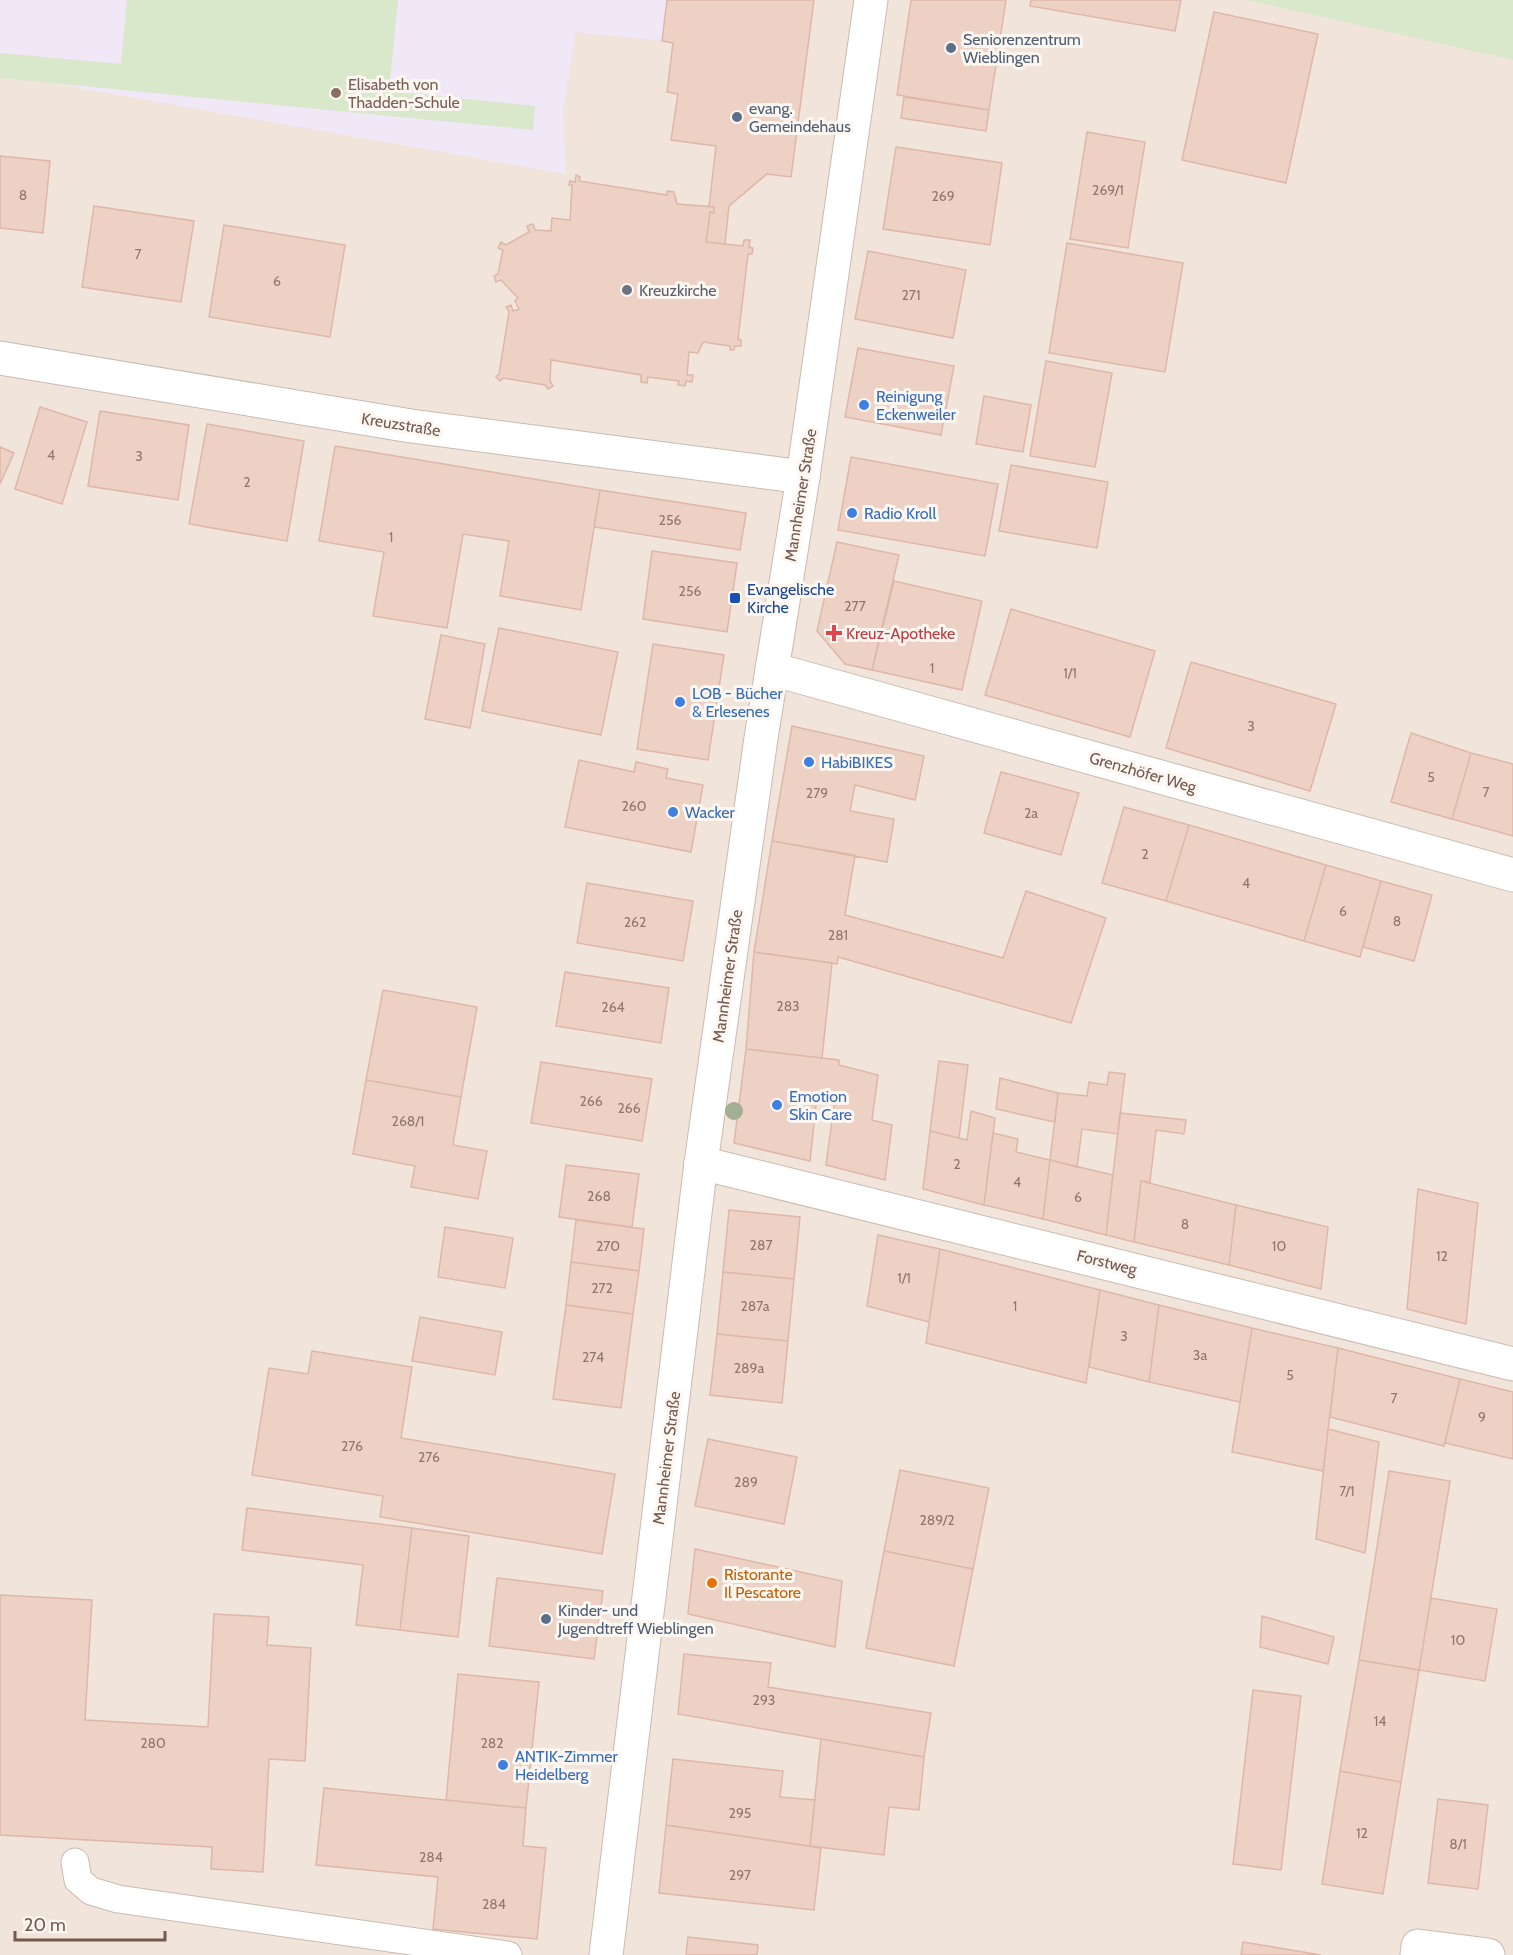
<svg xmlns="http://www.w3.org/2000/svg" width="1513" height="1955" font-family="Cabin,sans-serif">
<rect width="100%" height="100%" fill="#faf3eb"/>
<path fill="#f1e4da" d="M0 0H1363L1513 32V1955H0Z"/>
<path fill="#f0e7f7" d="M0 0H667L662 41 576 32 563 112 566 174 0 74Z"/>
<path fill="#d9e7ca" d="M127 0H398L389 91 535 106 533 130 0 78V53L121 64Z
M1248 0H1513V60Z"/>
<path fill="#edd1c5" stroke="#deb7a8" stroke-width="1.5" d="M667 0H814L791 177 767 174 729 206 725 244 706 242 710 212 714 213V207H709L716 146 671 140 678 94 667 92 673 43 662 41Z
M911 0H1006L989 110 897 95Z
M1031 0H1181L1175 31 1030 6Z
M1214 12 1318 34 1286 183 1182 160Z
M904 97 989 110 986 131 901 118Z
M1087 132 1145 142 1128 248 1070 239Z
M896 147 1002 163 990 245 883 229Z
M0 156 50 161 43 233 0 228Z
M576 175 580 177 579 181 667 195V191L674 192 677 204 714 207V213L710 212 706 242 743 246 744 240H750L749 247 753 248 752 254H748L738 339 741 340V346H735L734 350H730V346L703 342 698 353 689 352 687 375H693L692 382 686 381 685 386 678 385 679 381 648 377 647 383 641 382V375L551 360 550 381 553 386 548 389 545 385 503 378 500 381 496 377 499 374 509 312 506 307 511 305 513 311 519 309 515 301 518 298 501 280 496 282 494 276 498 274 503 250 498 248 501 242 506 245 529 232 527 226 533 224 535 230 551 231 552 218 570 220 572 185H569L570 181 575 182Z
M94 206 194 221 181 302 82 287Z
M224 225 345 245 330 337 209 317Z
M1067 243 1183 263 1165 372 1049 353Z
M868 251 966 270 953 338 855 319Z
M858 348 954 366 941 435 845 417Z
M1046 361 1112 373 1095 467 1030 456Z
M984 396 1031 405 1023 452 976 444Z
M40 407 87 422 62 504 15 489Z
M100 411 189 425 178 500 88 486Z
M207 424 304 441 287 541 189 524Z
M335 446 600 490 581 610 500 596 509 541 463 534 447 628 373 616 384 552 319 541Z
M0 447 14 453 0 484Z
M851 457 998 484 985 556 838 530Z
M1011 465 1108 482 1097 548 999 531Z
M600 490 746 513 740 550 594 527Z
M837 542 899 555 872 670 845 664 817 631Z
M652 551 737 563 727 632 643 619Z
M894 581 982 601 962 690 872 670Z
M1011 609 1155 651 1130 737 985 695Z
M499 628 618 652 601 735 482 711Z
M441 635 485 644 470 728 425 719Z
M653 644 724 655 708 760 637 749Z
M1191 662 1336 704 1310 791 1166 748Z
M792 726 924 756 915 800 855 785 850 811 894 819 887 862 772 841Z
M1411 733 1471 753 1452 819 1391 802Z
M1471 753 1513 764V836L1452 819Z
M579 760 634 772 636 762 668 769 666 778 703 785 691 852 565 827Z
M1001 772 1079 793 1061 855 984 833Z
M1124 807 1189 825 1166 901 1102 883Z
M1189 825 1326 865 1304 941 1166 901Z
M772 841 855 855 845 915 1003 958 1026 891 1106 918 1071 1023 838 957 837 964 754 952Z
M1326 865 1381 881 1360 957 1304 941Z
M1381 881 1432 895 1414 961 1363 947Z
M587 883 693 901 683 961 577 943Z
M754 952 832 963 822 1058 746 1049Z
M565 972 669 988 661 1043 556 1026Z
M383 990 477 1007 461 1097 366 1080Z
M746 1049 839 1060V1065L878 1075 872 1120 892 1125 885 1180 826 1165 835 1098 817 1096 810 1161 734 1143Z
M939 1061 968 1065 959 1138 930 1131Z
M541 1062 652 1079 642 1141 531 1123Z
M1109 1072 1125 1074 1118 1134 1082 1129 1077 1167 1050 1160 1058 1093 1087 1096 1089 1082 1107 1085Z
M1000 1078 1058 1093 1055 1122 996 1109Z
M366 1080 461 1097 453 1145 487 1151 478 1199 411 1187 415 1166 353 1154Z
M971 1111 995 1118 984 1205 923 1189 930 1131 967 1140Z
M1120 1113 1186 1120 1184 1134 1156 1130 1150 1182 1141 1181 1134 1242 1106 1235Z
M993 1133 1018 1139 1016 1152 1050 1160 1043 1219 984 1205Z
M1050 1160 1113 1175 1106 1235 1043 1219Z
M566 1165 639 1174 632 1227 559 1217Z
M1141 1181 1236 1205 1229 1265 1134 1242Z
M1418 1189 1478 1203 1466 1324 1407 1309Z
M1236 1205 1328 1227 1321 1289 1229 1265Z
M729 1210 800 1217 794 1279 723 1272Z
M576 1220 644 1229 639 1271 571 1262Z
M445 1227 513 1238 505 1288 438 1277Z
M878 1235 940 1249 929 1322 867 1306Z
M940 1249 1100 1290 1086 1383 926 1343Z
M571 1262 639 1271 633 1314 566 1305Z
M723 1272 794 1279 788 1341 717 1334Z
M1100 1290 1159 1305 1149 1382 1089 1367Z
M566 1305 633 1314 621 1408 553 1399Z
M1159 1305 1252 1328 1240 1402 1149 1382Z
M420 1317 502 1332 495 1375 412 1361Z
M1252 1328 1338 1348 1323 1471 1232 1452Z
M717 1334 788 1341 782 1403 710 1395Z
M1338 1348 1460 1379 1444 1446 1330 1417Z
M312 1351 412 1367 401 1438 615 1474 602 1554 380 1517 383 1496 252 1475 269 1368 308 1374Z
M1460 1379 1513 1392V1459L1445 1443Z
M1328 1429 1379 1442 1365 1553 1316 1539Z
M708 1439 797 1457 784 1524 695 1506Z
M900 1470 989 1488 973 1569 884 1551Z
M1389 1471 1450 1481 1419 1670 1359 1660Z
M247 1508 412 1528 400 1630 356 1625 363 1565 242 1550Z
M412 1528 469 1536 458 1637 400 1630Z
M695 1549 842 1581 835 1647 688 1614Z
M884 1551 973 1569 954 1666 866 1648Z
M497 1578 603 1591 594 1659 489 1646Z
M0 1595 92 1600 85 1720 208 1727 214 1614 269 1617 267 1645 311 1648 305 1761 269 1759 263 1872 211 1869 212 1847 0 1835Z
M1431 1598 1497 1609 1485 1681 1419 1670Z
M1262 1616 1334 1637 1328 1664 1260 1647Z
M684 1654 771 1663 768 1687 931 1713 924 1757 678 1714Z
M1359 1660 1419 1670 1401 1782 1340 1771Z
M458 1674 539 1682 526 1808 446 1800Z
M1253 1690 1301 1696 1281 1870 1233 1864Z
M821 1739 924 1757 919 1810 889 1807 884 1855 810 1846Z
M673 1759 783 1771 780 1797 815 1800 810 1846 666 1825Z
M1340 1771 1401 1782 1383 1894 1322 1884Z
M324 1788 526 1808 523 1846 546 1848 537 1939 433 1929 438 1877 316 1865Z
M1438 1799 1488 1805 1478 1889 1428 1883Z
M666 1825 821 1848 814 1910 659 1893Z
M688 1937 758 1945 757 1955H686Z
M1243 1942 1321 1955H1241Z"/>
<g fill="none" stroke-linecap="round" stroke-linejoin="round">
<g stroke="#ccbab1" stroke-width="29">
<path id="service" d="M75 1862 78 1880 91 1891 118 1899 508 1955"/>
</g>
<g stroke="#ccbab1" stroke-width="35">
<path id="minor" d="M0 358 411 426 803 477
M772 669 1513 875
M701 1163 1513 1364
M1417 1955 1418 1946 1488 1955"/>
</g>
<g stroke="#ccbab1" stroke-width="35">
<path id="tertiary" d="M606 1955 701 1163 761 738 803 477 871 0"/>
</g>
<use href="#service" stroke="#fff" stroke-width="27"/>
<use href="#minor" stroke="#fff" stroke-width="33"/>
<use href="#tertiary" stroke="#fff" stroke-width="33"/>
</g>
<circle fill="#a3af92" cx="734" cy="1111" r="9"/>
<g fill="#5c6f8a" stroke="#fdf7f1" stroke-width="2">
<circle cx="951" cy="48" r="6"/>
<circle cx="737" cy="117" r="6"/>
<circle cx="546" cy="1619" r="6"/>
</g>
<circle fill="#8d6e63" stroke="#fdf7f1" stroke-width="2" cx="336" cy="93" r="6"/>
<circle fill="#6b7280" stroke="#fdf7f1" stroke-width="2" cx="627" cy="290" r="6"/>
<g fill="#3f7fe0" stroke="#fdf7f1" stroke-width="2">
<circle cx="864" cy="405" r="6"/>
<circle cx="852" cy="513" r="6"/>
<circle cx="680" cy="702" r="6"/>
<circle cx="809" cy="762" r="6"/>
<circle cx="673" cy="812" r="6"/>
<circle cx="777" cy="1105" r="6"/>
<circle cx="503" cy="1765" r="6"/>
</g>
<rect fill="#1a4fb4" stroke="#fdf7f1" stroke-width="2" x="729" y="592" width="12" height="12" rx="3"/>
<path fill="#e0444e" stroke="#fdf7f1" stroke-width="2" d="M831 624h6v6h6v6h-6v6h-6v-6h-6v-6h6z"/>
<circle fill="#e8710a" stroke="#fdf7f1" stroke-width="2" cx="712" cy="1583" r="6"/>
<g text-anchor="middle" stroke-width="6" stroke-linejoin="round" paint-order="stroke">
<g font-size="14" fill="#92776d">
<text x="1108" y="195">269/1</text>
<text x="23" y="200">8</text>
<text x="943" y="201">269</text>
<text x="138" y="259">7</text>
<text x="277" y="286">6</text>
<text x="911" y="300">271</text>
<text x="51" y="460">4</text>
<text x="139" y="461">3</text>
<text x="247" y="487">2</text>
<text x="670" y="525">256</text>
<text x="391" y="542">1</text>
<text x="690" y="596">256</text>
<text x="855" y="611">277</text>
<text x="932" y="673">1</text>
<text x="1070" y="678">1/1</text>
<text x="1251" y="731">3</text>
<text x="1431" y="782">5</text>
<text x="1486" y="797">7</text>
<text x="817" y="798">279</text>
<text x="634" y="811">260</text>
<text x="1031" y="818">2a</text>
<text x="1145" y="859">2</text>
<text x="1246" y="888">4</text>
<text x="1343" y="916">6</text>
<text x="1397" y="926">8</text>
<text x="635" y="927">262</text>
<text x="838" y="940">281</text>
<text x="788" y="1011">283</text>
<text x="613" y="1012">264</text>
<text x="591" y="1106">266</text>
<text x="629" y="1113">266</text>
<text x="408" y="1126">268/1</text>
<text x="957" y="1169">2</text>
<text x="1017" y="1187">4</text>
<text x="599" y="1201">268</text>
<text x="1078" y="1202">6</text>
<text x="1185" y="1229">8</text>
<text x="761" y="1250">287</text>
<text x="608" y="1251">270</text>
<text x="1279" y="1251">10</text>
<text x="1442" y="1261">12</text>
<text x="904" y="1283">1/1</text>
<text x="602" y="1293">272</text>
<text x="755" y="1311">287a</text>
<text x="1015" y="1311">1</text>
<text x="1124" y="1341">3</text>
<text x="1200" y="1360">3a</text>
<text x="593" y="1362">274</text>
<text x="749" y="1373">289a</text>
<text x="1290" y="1380">5</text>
<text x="1394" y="1403">7</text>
<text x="1482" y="1422">9</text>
<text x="352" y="1451">276</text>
<text x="429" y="1462">276</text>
<text x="746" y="1487">289</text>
<text x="1347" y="1496">7/1</text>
<text x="937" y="1525">289/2</text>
<text x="1458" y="1645">10</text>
<text x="764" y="1705">293</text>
<text x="1380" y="1726">14</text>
<text x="153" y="1748">280</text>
<text x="492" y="1748">282</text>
<text x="740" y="1818">295</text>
<text x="1362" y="1838">12</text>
<text x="1458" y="1849">8/1</text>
<text x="431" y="1862">284</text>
<text x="740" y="1880">297</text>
<text x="494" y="1909">284</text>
</g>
<g font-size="16" fill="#4e5e75" stroke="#fdf7f1" text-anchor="start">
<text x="963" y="45">Seniorenzentrum<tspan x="963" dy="18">Wieblingen</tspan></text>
<text x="749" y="114">evang.<tspan x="749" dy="18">Gemeindehaus</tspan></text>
<text x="558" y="1616">Kinder- und<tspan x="558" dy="18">Jugendtreff Wieblingen</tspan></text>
</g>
<g font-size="16" fill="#785e54" stroke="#fdf7f1" text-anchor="start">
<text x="348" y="90">Elisabeth von<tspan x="348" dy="18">Thadden-Schule</tspan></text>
</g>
<g font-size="16" fill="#5b616d" stroke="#fdf7f1" text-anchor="start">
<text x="639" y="296">Kreuzkirche</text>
</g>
<g font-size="16" fill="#366cbe" stroke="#fdf7f1" text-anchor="start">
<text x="876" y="402">Reinigung<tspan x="876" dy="18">Eckenweiler</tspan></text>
<text x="864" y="519">Radio Kroll</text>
<text x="692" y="699">LOB - Bücher<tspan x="692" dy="18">&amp; Erlesenes</tspan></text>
<text x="821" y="768">HabiBIKES</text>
<text x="685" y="818">Wacker</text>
<text x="789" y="1102">Emotion<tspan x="789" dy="18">Skin Care</tspan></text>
<text x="515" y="1762">ANTIK-Zimmer<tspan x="515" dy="18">Heidelberg</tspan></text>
</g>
<g font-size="16" fill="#735950" stroke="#fdf7f1">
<text transform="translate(401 424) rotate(9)" y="6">Kreuzstraße</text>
<text transform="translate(800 495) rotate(-81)" y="6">Mannheimer Straße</text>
<text transform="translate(1143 772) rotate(16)" y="6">Grenzhöfer Weg</text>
<text transform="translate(727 976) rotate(-82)" y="6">Mannheimer Straße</text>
<text transform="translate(1107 1262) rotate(14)" y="6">Forstweg</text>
<text transform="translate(666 1458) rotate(-83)" y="6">Mannheimer Straße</text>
</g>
<g font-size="16" fill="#164399" stroke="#fdf7f1" text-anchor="start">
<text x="747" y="595">Evangelische<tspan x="747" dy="18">Kirche</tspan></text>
</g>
<g font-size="16" fill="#be3a42" stroke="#fdf7f1" text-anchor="start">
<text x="846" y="639">Kreuz-Apotheke</text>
</g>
<g font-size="16" fill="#c56008" stroke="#fdf7f1" text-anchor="start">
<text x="724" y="1580">Ristorante<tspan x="724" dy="18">Il Pescatore</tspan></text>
</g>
</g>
<path d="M15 1931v9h150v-9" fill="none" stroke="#735950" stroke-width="3"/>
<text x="24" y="1931" font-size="18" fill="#735950" stroke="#fdf7f1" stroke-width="4.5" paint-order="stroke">20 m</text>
</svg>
